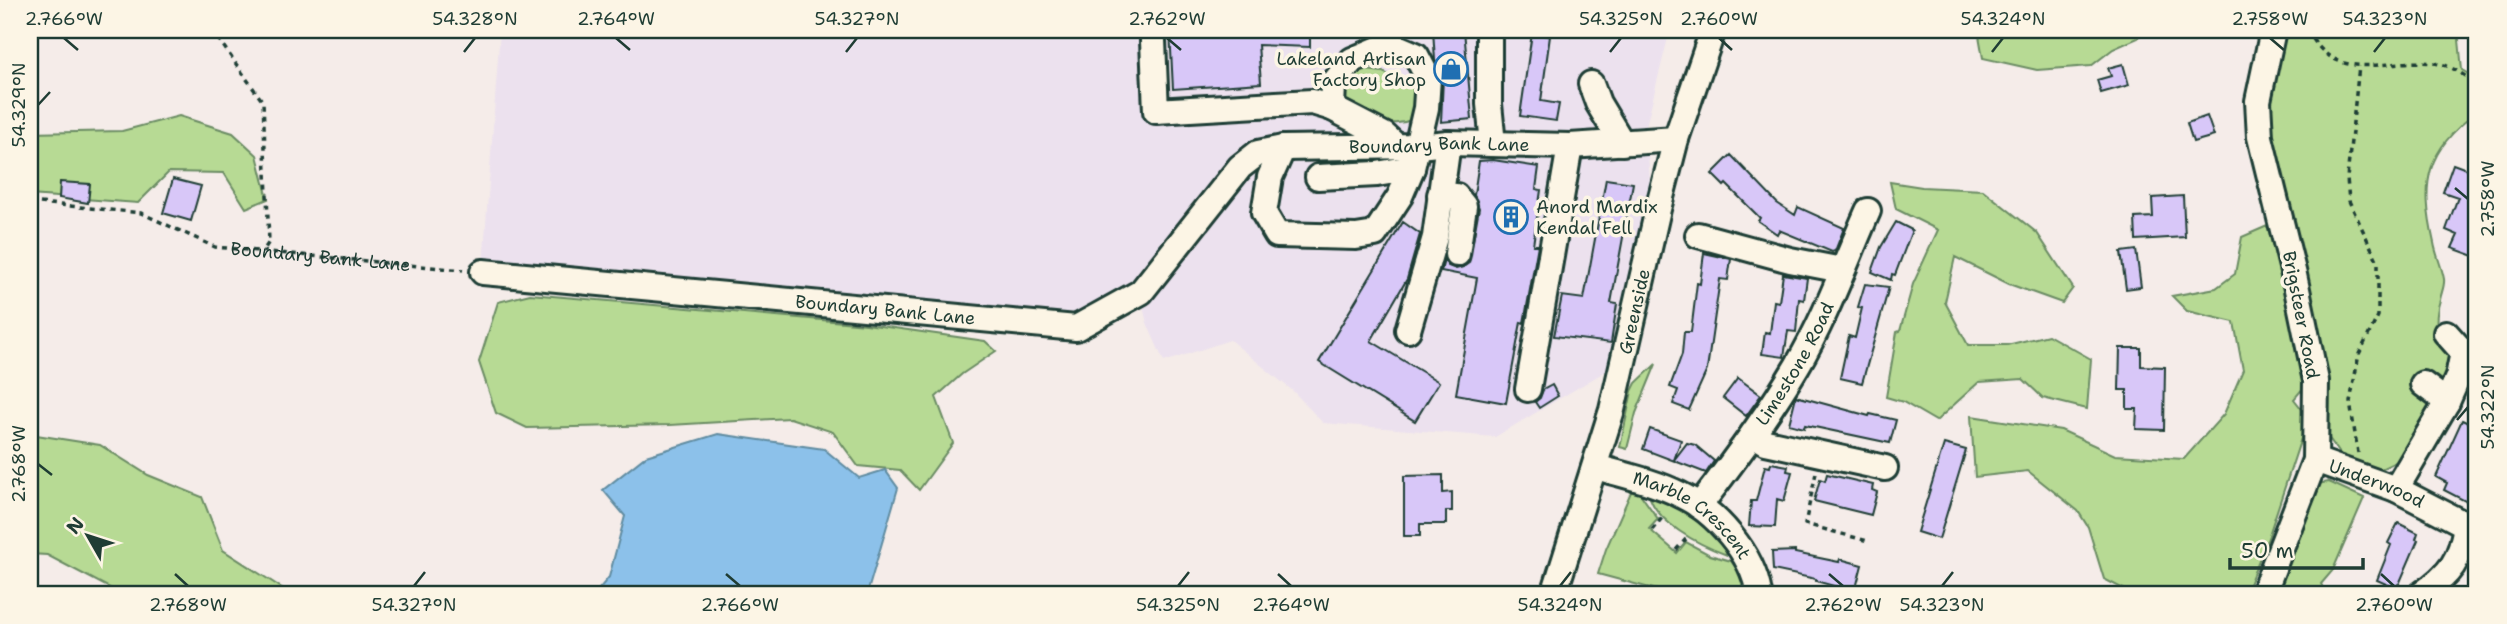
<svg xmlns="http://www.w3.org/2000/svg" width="2507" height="624" font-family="'Shantell Sans',sans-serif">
<rect width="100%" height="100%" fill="#f5ece9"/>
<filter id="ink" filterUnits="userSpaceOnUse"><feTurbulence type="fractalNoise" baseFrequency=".0143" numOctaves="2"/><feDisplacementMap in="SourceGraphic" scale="14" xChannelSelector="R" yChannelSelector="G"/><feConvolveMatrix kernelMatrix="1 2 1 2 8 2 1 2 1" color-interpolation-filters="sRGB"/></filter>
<g filter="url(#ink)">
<path fill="#ece1ee" d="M500 30H1670L1646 126 1650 182 1606 371 1495 437 1323 423 1293 391 1230 340 1164 362 1147 323 1137 283 1072 320 483 265Z"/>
<path fill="#b7da94" stroke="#6b8c64" stroke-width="2" d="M1978 30H2144L2138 38 2113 49 2091 66 2037 70 1983 58Z
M2282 30H2458L2462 70 2477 79V112C2426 150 2420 182 2434 243 2436 255 2442 267 2444 279 2445 286 2441 293 2440 300 2432 326 2438 343 2453 364L2449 378 2439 381 2425 374 2431 401V412L2404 458 2379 470 2341 455 2326 434 2272 135 2269 100Z
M1365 70 1383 72 1413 87 1418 99 1411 120C1388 130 1366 114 1344 105L1341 94 1354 73Z
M179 116 233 133 257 155 268 199 246 208 224 173 169 172 138 203 30 195V133L122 131Z
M1890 182 1922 187 1983 190 2037 233 2073 288 2062 303 2009 284 1955 257 1945 302 1968 345H2007L2048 335 2091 359 2087 409 2043 398 2023 379 1979 382 1936 421 1903 402 1886 397 1897 332 1900 331 1913 284 1938 230 1896 209Z
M2272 224 2309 381 2294 399 2308 417 2268 538 2245 594H2133L2104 579 2088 527 2078 511 2028 471 1975 477 1971 416 2061 430 2115 455 2184 459 2224 414 2243 370 2234 322 2187 311 2172 296 2216 288 2235 274 2242 237Z
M530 294 866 324 985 341 996 351 962 374 936 397 953 443 919 490 900 470 858 466 833 432 790 418 670 425 527 428 496 413 479 362 498 302Z
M1656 364 1636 413 1627 449 1620 447 1632 391 1636 383Z
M30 434 100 445 148 475 202 497 223 550 291 594H121L47 555 30 554Z
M2329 482 2364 498 2333 570 2321 584 2326 594H2278L2271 588 2310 485Z
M1634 485 1658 519 1649 529 1677 553 1686 542 1710 555 1731 561 1741 575 1748 594H1672L1598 574 1606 549Z
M1648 491 1686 508 1733 553 1727 555C1700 545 1654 523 1648 491Z"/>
<path fill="#8cc1ea" stroke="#608ca1" stroke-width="2" d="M718 434 824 449 859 478 885 470 898 488 867 594H595L609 577 625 516 603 490 646 456Z"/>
<path fill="#d8c7f8" stroke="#1f3d34" stroke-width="2" d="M1170 30H1310V47L1258 45 1261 83 1173 89Z
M1433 30H1464L1472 119 1441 122 1443 78 1435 60Z
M1532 33 1550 36 1541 101 1559 104 1556 121 1520 116Z
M2123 64 2129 85 2101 93 2097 80 2111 76 2108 68Z
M2207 116 2214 136 2193 142 2187 123Z
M1731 155 1777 203 1795 215 1798 207 1844 228 1835 251 1832 252 1779 230 1777 234 1758 221 1760 218 1726 184 1724 186 1712 174Z
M1493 160 1539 167 1536 189 1541 190 1533 245H1538L1524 323 1521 322 1506 403 1456 394 1477 278 1441 271 1444 260 1448 266 1456 269 1463 267 1469 263 1479 208 1474 195 1479 161Z
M2453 164 2472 171 2468 184 2477 188V257L2452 248 2458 235 2446 230 2458 197 2443 192Z
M173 179 201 186 191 221 163 213Z
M1606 179 1633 183 1611 303 1617 304 1611 343 1554 336 1562 296 1584 299Z
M60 182 90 184 88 203 59 198Z
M2183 196 2185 237 2136 240 2135 218 2153 217 2152 198Z
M1403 222 1420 234 1407 279 1371 341 1439 382 1415 421 1319 362Z
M1896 222 1912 230 1895 275 1892 274 1891 280 1872 272 1881 247Z
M2136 250 2141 287 2126 289 2121 252Z
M1704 253 1731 259 1728 280 1720 279 1707 370 1689 410 1673 404 1678 390 1670 387 1682 354 1684 332H1691L1697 283 1700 284Z
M1783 274 1807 278 1804 300 1799 299 1796 332 1788 331 1784 357 1762 354 1765 332 1770 333 1774 301 1779 302Z
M1865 284 1889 287 1862 383 1840 378 1849 336 1855 338 1862 308 1858 307Z
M2120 348H2141V366L2165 367 2164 430 2136 429 2137 409H2127V390H2119Z
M1738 378 1761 395 1746 416 1723 398Z
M1552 385 1558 396 1539 408 1535 402 1540 398 1543 390Z
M1796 396 1869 416 1870 414 1896 420 1890 443 1805 425 1804 428 1789 424Z
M2462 420 2477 427V455L2468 477 2477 482 2467 502 2444 490 2447 483 2436 477Z
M1650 429 1681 440 1674 460 1687 443 1695 445 1714 461 1706 473 1643 449Z
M1944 444 1966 450 1939 539 1917 532Z
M1771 463 1788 466 1787 471 1792 472 1784 501 1777 499 1775 527 1749 526 1751 501H1756L1765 466 1770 467Z
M1827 474 1873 485 1872 490 1877 492 1871 515 1814 501 1820 479 1825 481Z
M1443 475V493L1452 492V511H1446V524H1420V536H1404V476Z
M2398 523 2418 533 2416 539 2418 540 2397 589 2377 580 2391 545 2388 543Z
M1795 551V553L1839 562 1840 559 1862 565 1855 592 1816 581V579L1773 570 1772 552Z"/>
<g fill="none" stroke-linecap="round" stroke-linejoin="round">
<g stroke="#1f3d34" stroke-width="30">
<g id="minor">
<path d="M1489 36V104L1493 144"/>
<path d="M1153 41 1156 111 1312 102 1332 108"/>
<path d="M1591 84 1598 103 1622 143"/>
<path d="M1283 148 1270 177 1264 213 1277 235 1356 237 1375 234 1400 196 1412 168 1426 108 1428 78 1416 55 1390 44 1352 60 1333 84 1332 108 1384 135 1395 145"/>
<path d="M1318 177 1377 174 1412 168"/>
<path d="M1440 195 1456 196 1464 206 1457 254"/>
<path d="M1698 235 1790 260 1842 270"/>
<path id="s2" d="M483 272 1076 328 1141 292 1240 167 1258 153 1283 148 1418 146 1448 143 1570 146 1676 139"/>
<path d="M1408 330 1435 237 1448 143"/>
<path d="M2423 384 2447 402"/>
<path d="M1528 389 1570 146"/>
<path d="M1753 434 1766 442 1885 468"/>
<path id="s3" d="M2315 460 2396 489 2466 525 2477 528"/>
<path id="s4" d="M1596 467C1623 475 1653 481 1679 494 1716 511 1753 554 1759 594"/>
<path d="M2396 489 2447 402 2458 377 2463 352 2446 333"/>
<path id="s5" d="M1699 506C1734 461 1768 415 1797 366 1826 317 1845 263 1868 211"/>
<path id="s6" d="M1554 594 1612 410 1658 209 1676 139 1713 30"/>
<path d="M2263 594 2315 460 2316 381 2294 275 2260 137 2258 101 2273 30"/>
<path d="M2422 594C2450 574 2461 561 2466 525"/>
</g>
</g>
<g stroke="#1f3d34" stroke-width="3.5" stroke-dasharray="5 5" stroke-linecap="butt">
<path d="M212 30 263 102 269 242 263 251"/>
<path d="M2308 30C2338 91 2394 52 2444 65 2455 68 2467 78 2477 84"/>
<path id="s1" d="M30 202 141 213 215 247 463 270"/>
<path d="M2466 408 2477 413"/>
<path d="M2358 453 2350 402 2359 354 2378 316V262L2349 201 2347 178 2359 66"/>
<path d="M1816 473 1805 524 1868 541"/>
<path d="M1652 530 1662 518"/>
<path d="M1676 550 1686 539"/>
</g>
<use href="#minor" stroke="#fcf5e5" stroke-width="24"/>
</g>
</g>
<path fill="none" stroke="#1f3d34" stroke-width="2.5" d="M64 38 78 50M616 38 630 50M1167 38 1181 50M1719 38 1732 50M2270 38 2284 50M464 52 475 38M846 52 857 38M1610 52 1621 38M1992 52 2003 38M2374 52 2385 38M38 105 50 92M2455 188 2468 199M2457 420 2468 407M38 464 52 475M175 574 188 586M726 574 740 586M1278 574 1291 586M1829 574 1843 586M2381 574 2394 586M414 586 425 572M1178 586 1189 572M1560 586 1571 572M1942 586 1953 572"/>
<defs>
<g id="shop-ring" transform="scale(1.75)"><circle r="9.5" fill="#fcf5e5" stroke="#1f6fb2" stroke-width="1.5"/><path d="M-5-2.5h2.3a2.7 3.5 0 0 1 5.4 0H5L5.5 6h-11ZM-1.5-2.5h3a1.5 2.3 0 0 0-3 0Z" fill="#1f6fb2"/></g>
<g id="building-ring" transform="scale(1.75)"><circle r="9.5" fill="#fcf5e5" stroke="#1f6fb2" stroke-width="1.5"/><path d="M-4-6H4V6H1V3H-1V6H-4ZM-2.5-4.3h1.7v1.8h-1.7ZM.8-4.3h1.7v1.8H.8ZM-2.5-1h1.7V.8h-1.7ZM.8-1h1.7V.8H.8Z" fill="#1f6fb2"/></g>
</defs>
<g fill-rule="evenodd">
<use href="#shop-ring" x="1451" y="69"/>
<use href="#building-ring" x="1511" y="217"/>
</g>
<g text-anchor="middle" stroke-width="7" stroke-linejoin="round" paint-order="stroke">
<g font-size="18" fill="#1f3d34" stroke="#fcf5e5" text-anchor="end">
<text x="1426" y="65">Lakeland Artisan<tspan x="1426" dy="21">Factory Shop</tspan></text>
<text x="1536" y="213" text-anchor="start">Anord Mardix<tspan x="1536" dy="21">Kendal Fell</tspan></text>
</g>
<g font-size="18" fill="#1f3d34" stroke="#fcf5e5">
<text dy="6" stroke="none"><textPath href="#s2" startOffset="1034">Boundary Bank Lane</textPath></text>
<text dy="6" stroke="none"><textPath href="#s1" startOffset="299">Boundary Bank Lane</textPath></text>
<text dy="6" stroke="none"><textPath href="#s2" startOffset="404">Boundary Bank Lane</textPath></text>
<text dy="6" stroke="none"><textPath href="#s6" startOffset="294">Greenside</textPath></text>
<text transform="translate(2301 315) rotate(79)" y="6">Brigsteer Road</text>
<text dy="6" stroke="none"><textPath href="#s5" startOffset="172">Limestone Road</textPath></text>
<text dy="6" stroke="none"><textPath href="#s3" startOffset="66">Underwood</textPath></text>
<text dy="6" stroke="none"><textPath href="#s4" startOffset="110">Marble Crescent</textPath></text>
</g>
</g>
<rect width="2507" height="624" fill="none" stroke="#fcf5e5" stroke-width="77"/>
<g transform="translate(88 536) rotate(309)" stroke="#fcf5e5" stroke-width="5" paint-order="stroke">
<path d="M0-5L12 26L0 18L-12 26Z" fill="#1f3d34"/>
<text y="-10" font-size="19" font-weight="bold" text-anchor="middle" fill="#1f3d34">N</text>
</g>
<path d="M2230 558v10h133v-10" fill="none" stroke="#1f3d34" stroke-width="3.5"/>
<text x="2241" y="558" font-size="21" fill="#1f3d34" stroke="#fcf5e5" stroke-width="5" paint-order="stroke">50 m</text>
<rect x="38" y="38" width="2430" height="548" fill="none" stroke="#1f3d34" stroke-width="2.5"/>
<g font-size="18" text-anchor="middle" fill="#1f3d34">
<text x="64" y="25">2.766°W</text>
<text x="475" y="25">54.328°N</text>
<text x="616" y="25">2.764°W</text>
<text x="857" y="25">54.327°N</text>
<text x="1167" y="25">2.762°W</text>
<text x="1621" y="25">54.325°N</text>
<text x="1719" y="25">2.760°W</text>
<text x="2003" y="25">54.324°N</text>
<text x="2270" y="25">2.758°W</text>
<text x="2385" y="25">54.323°N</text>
<text transform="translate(19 105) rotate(-90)" y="6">54.329°N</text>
<text transform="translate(2488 199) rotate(-90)" y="6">2.758°W</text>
<text transform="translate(2488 407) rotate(-90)" y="6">54.322°N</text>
<text transform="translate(19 464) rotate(-90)" y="6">2.768°W</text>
<text x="188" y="611">2.768°W</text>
<text x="414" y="611">54.327°N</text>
<text x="740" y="611">2.766°W</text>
<text x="1178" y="611">54.325°N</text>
<text x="1291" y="611">2.764°W</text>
<text x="1560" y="611">54.324°N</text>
<text x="1843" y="611">2.762°W</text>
<text x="1942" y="611">54.323°N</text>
<text x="2394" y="611">2.760°W</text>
</g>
</svg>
